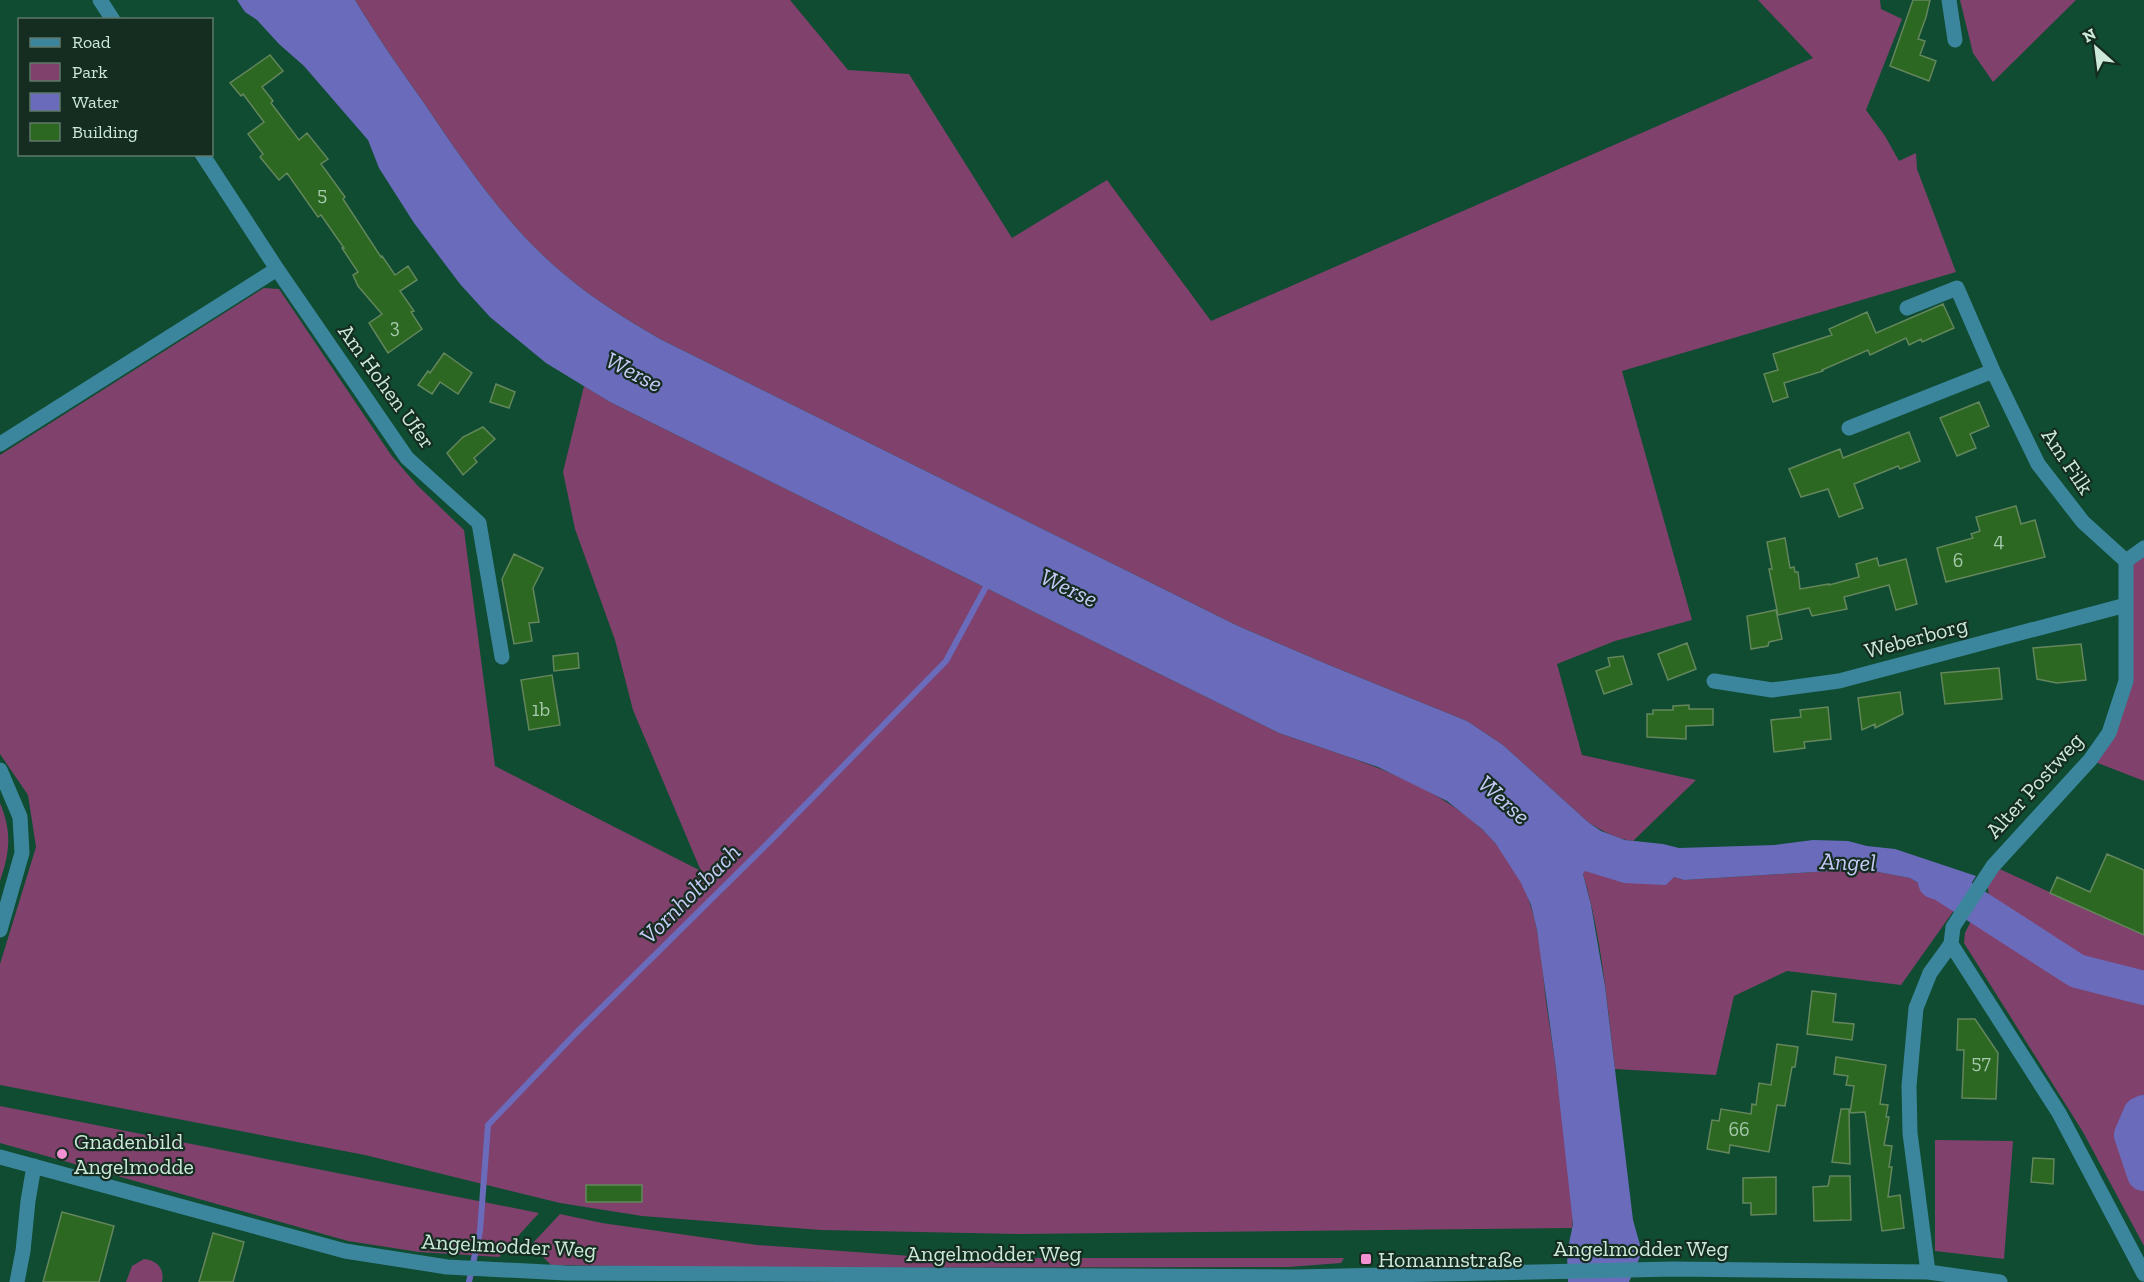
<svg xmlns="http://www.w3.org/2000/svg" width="2144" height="1282" font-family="'Zilla Slab',serif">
<rect width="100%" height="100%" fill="#0f4c32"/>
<path fill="#80416c" d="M355 0H790L848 70 909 74 1012 238 1107 180 1211 321 1813 58 1758 0H1880L1881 9 1902 19 1866 110 1885 136 1899 161 1916 153 1917 169 1956 272 1622 371 1692 620 1615 641 1557 664 1582 755 1696 780 1633 841C1617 839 1602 831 1588 822L1503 745 1467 721 1329 665 1238 626 660 339C627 320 595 300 565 275 508 228 465 164 424 103 400 69 376 35 355 0Z
M1960 0H2076L1993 82 1973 53Z
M264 288 279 289 391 455 417 485 464 530 495 766 701 871 633 710 615 640 575 529 563 472 584 386 610 402 1279 733C1376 767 1497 797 1531 907 1540 935 1542 964 1545 993 1548 1019 1553 1044 1556 1070 1561 1109 1566 1148 1570 1188 1571 1201 1574 1216 1572 1228L1020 1234 821 1230 642 1216 560 1203 365 1155 0 1085V964L36 847 28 795 0 754V455Z
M2144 548V781L2090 760 2126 681V561Z
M0 803C12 832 10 852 0 881Z
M1993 866 2128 928 2144 888V988L2077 971 1989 896 1986 876Z
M1862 869 1910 878 1957 906 1901 985 1787 971 1734 996 1716 1075 1615 1069C1607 1004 1602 937 1583 874L1585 870 1674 877 1684 880Z
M1972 919 2069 981 2108 993 2144 1000V1106L2138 1111 2127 1135 2139 1174 2144 1178V1246L2083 1132 1964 943 1965 933Z
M0 1106 539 1213 499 1257 419 1252 348 1241 0 1143Z
M2144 1112V1174L2131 1135 2140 1114Z
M1935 1140 2013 1141 2004 1259 1935 1251Z
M560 1214 602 1223 757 1245 938 1258H1344L1341 1263 1289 1267 742 1268 551 1265 531 1245Z
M144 1259C157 1260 165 1269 162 1282H126L132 1266Z"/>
<path fill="#6a6cbb" d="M237 0H355C376 35 400 69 424 103 465 164 508 228 565 275 595 300 627 320 660 339L1238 626 1329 665 1467 721 1503 745 1588 822 1601 831 1625 840 1663 844 1679 848 1775 845 1813 840 1848 841 1867 846 1895 849 1976 876 1957 906 1910 878 1862 869 1684 880 1674 877 1666 885 1624 883 1585 871 1583 874 1591 905 1605 986 1633 1220 1642 1252 1629 1282H1568L1567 1253 1573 1224 1556 1069 1537 930 1531 905 1521 883 1496 844 1482 829 1447 801 1378 767 1279 733 610 402 546 363 490 317 460 284 414 223 379 168 368 140 304 66 279 44 257 20 245 12Z"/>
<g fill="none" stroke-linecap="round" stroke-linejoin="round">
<path stroke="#6a6cbb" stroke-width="6" d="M469 1282 480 1231 488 1125 577 1032 769 842 946 661 988 583"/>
<path stroke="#6a6cbb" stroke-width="34" d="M1935 882 1942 884 2077 971 2144 988
M2144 1112 2140 1114 2131 1135 2144 1174"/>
</g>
<path fill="#2c6821" stroke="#63865c" stroke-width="1.5" d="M1913 0H1930L1926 17 1918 39 1925 41 1920 55 1936 61 1929 81 1890 66Z
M270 55 283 71 262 87 273 101 271 103 299 140 307 133 328 159 321 164 345 197 343 199 381 257 382 256 395 275 408 266 417 280 400 291 414 311 411 312 422 329 388 353 369 323 382 314 358 286 353 275 358 272 342 248H344L321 215 318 217 287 173 279 180 260 157 263 154 248 134 264 122 243 94 241 96 230 83Z
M1943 304 1954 328 1922 342 1921 339 1909 345 1906 338 1870 355 1868 350 1822 370 1823 371 1784 383 1788 397 1773 402 1764 374 1778 370 1773 354 1832 335 1829 329 1867 312 1876 333Z
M444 353 472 373 458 394 440 382 432 394 418 385 428 371 430 373Z
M496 384 515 392 509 408 490 402Z
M1979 402 1989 426 1970 434 1976 448 1957 456 1940 418Z
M483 427 495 439 474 458 477 462 463 475 447 453 463 437Z
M1909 432 1920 461 1900 469 1898 466 1854 484 1863 508 1839 517 1828 489 1801 497 1789 469 1840 449 1843 458Z
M2016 506 2021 524 2035 520 2045 557 1946 582 1937 548 1973 538 1971 534 1980 531 1976 517Z
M1785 538 1790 568 1794 567 1795 572H1798L1800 589 1829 584V585L1859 577 1856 564 1877 558 1879 566 1906 559 1917 604 1896 610 1889 585 1844 597 1847 609 1812 616 1809 608 1778 615 1769 569H1772L1767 542Z
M514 554 543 568 533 588 539 622 529 623 532 641 514 644 502 579Z
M1776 610 1782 639 1769 642 1768 646 1751 649 1747 616Z
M1687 643 1696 669 1668 680 1658 654Z
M2081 644 2086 680 2057 683 2037 679 2033 648Z
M578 653 579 668 554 671 553 656Z
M1623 656 1632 684 1604 694 1596 671 1610 666 1608 658Z
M1999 668 2002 699 1945 704 1941 673Z
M552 675 560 725 529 730 521 680Z
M1900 692 1903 714 1875 728V724L1862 730 1858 698Z
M1689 705V709H1713V725L1686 726V739L1647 737V714H1653V710H1673V706Z
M1828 707 1831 739 1804 742 1805 748 1774 752 1771 720 1801 717 1800 710Z
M2107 854 2144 870V935L2050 893 2057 877 2090 892Z
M1812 991 1836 994 1833 1022 1854 1024 1852 1040 1807 1034Z
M1958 1019H1975L1998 1053 1996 1099 1962 1098 1964 1050H1957Z
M1777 1044 1798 1047 1795 1067H1792L1785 1106 1777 1105 1769 1152 1730 1145 1729 1153 1707 1149 1712 1120 1719 1121 1721 1109 1751 1114 1752 1104 1756 1105 1759 1083 1771 1085Z
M1836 1057 1886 1065 1880 1104 1888 1105 1886 1117H1889L1884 1145 1892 1146 1889 1167H1892L1888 1197 1900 1195 1904 1228 1882 1231 1865 1112 1850 1113 1854 1086 1846 1085 1848 1076 1834 1074Z
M1841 1109H1849L1850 1164 1832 1162Z
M2033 1158 2054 1159 2053 1184 2031 1182Z
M1830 1176H1850L1851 1220 1814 1221 1813 1187 1828 1186Z
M1776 1177V1214L1751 1215V1203H1743V1178Z
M586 1185H642V1202H586Z
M62 1212 114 1226 99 1282H43Z
M213 1233 244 1242 233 1282H199Z"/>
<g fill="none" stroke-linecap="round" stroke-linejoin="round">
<path stroke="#3c869d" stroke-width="15" d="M100 0 113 20
M1949 0 1955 40
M202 154 277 269 407 458 479 523 502 657
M1907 308 1957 288 1993 371 2038 464 2083 522 2126 561
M1849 428 1993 371
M0 444 277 269
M2144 548 2126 561V681L2109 733 2090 760 1993 866 1953 927 1951 944 2059 1113 2144 1274
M1714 681 1772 690 1839 681 2126 605
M0 770 20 817 22 853 0 930
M0 1157 345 1251 447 1267 566 1273 1295 1277 1674 1269 1928 1272 2000 1282
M1928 1272 1910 1133 1909 1086 1916 1008 1930 973 1951 944
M17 1282 23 1251 28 1201 34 1166"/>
</g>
<g fill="#f491d3" stroke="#152c20" stroke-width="2">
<circle cx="62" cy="1154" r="6"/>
<rect x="1360" y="1253" width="12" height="12" rx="3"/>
</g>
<g text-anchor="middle" stroke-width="4.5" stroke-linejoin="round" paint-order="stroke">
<g font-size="20" fill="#a4c9ab">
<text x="322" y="201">5</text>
<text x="395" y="333">3</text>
<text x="1999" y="547">4</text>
<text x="1958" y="567">6</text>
<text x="541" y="716">1b</text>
<text x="1981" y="1069">57</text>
<text x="1739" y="1136">66</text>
</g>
<g font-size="22" fill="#cce9d9" stroke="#152c20">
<text transform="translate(387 386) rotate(54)" y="8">Am Hohen Ufer</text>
<text transform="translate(2068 461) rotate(56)" y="8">Am Filk</text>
<text transform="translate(1916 637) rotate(-15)" y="8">Weberborg</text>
<text transform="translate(2034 785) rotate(-48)" y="8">Alter Postweg</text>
<text transform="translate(509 1245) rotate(3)" y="8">Angelmodder Weg</text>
<text x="1641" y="1256">Angelmodder Weg</text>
<text x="994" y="1261">Angelmodder Weg</text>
</g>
<g font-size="22" fill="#cce9d9" stroke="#152c20" text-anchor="start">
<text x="74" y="1149">Gnadenbild<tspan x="74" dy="25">Angelmodde</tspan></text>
<text x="1378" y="1267">Homannstraße</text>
</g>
<g font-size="24" font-style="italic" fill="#c6caf5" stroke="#152c20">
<text transform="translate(634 372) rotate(27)" y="8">Werse</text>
<text transform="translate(1069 588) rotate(25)" y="8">Werse</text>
<text transform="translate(1504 800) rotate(42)" y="8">Werse</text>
<text transform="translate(1848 862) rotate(2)" y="8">Angel</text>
<text transform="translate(690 894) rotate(-45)" y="8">Vornholtbach</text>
</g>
</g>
<rect x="18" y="18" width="195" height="138" fill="#152c20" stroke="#5e786a" stroke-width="1.5"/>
<rect x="30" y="38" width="30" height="9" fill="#3c869d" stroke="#5e786a" stroke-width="1.5"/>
<text x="72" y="48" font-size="18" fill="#cce9d9">Road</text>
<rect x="30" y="63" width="30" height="18" fill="#80416c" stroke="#5e786a" stroke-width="1.5"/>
<text x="72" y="78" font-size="18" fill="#cce9d9">Park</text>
<rect x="30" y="93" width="30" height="18" fill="#6a6cbb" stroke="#5e786a" stroke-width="1.5"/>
<text x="72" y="108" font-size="18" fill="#cce9d9">Water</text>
<rect x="30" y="123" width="30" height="18" fill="#2c6821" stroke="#5e786a" stroke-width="1.5"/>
<text x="72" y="138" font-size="18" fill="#cce9d9">Building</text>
<g transform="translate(2096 48) rotate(332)" stroke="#152c20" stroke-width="4.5" paint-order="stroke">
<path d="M0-4.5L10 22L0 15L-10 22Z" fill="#cce9d9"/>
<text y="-9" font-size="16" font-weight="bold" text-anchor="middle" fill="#cce9d9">N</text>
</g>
</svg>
